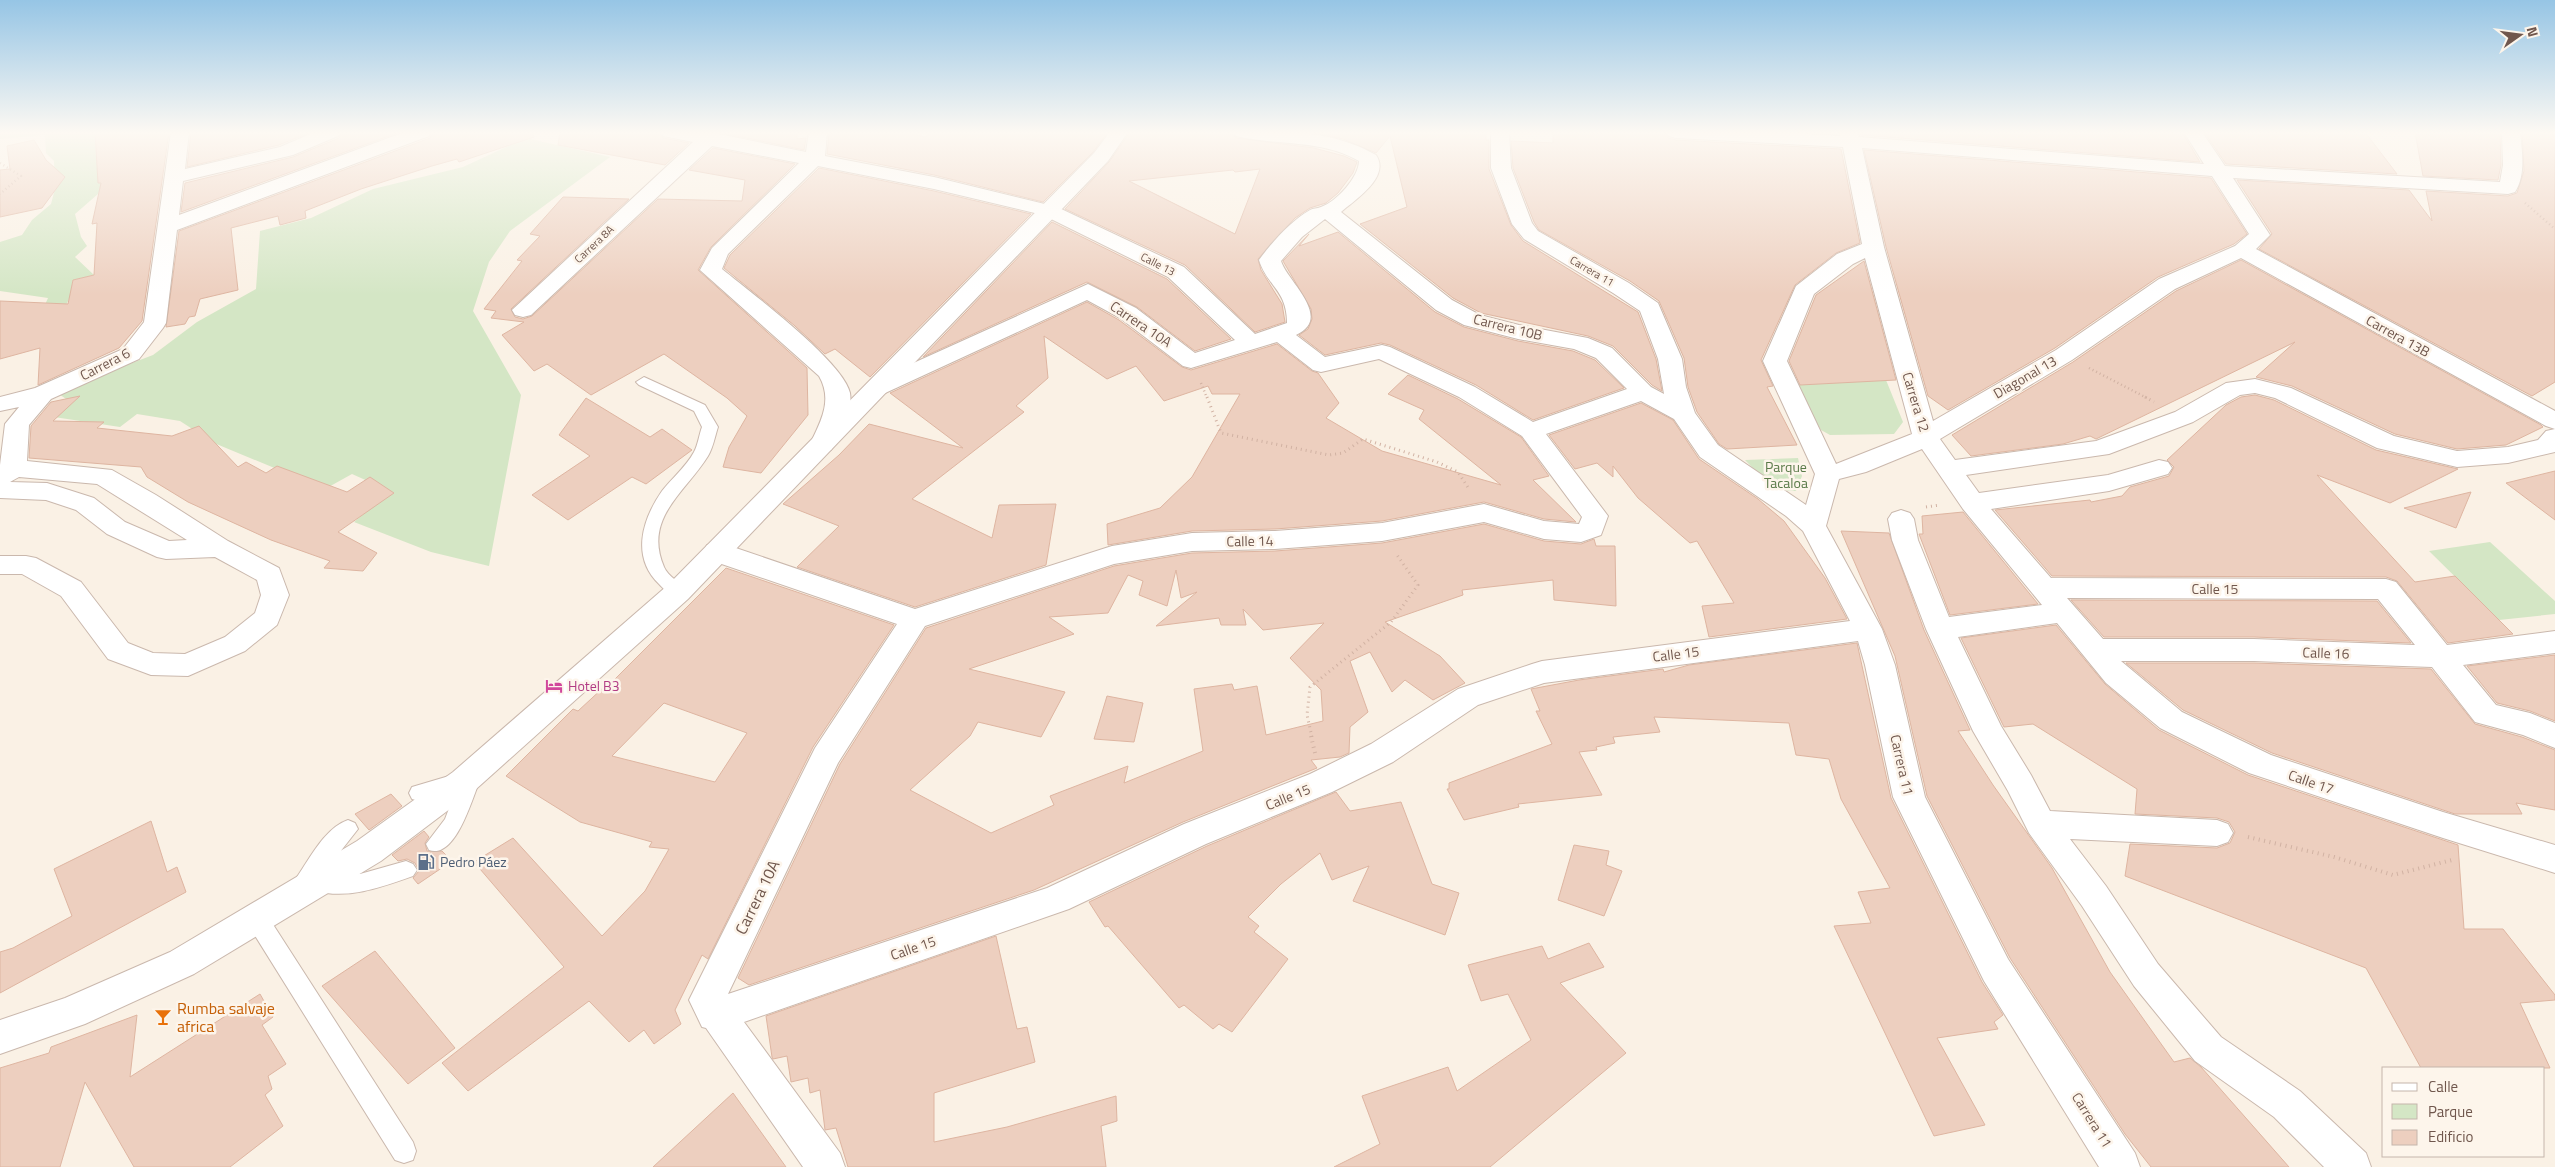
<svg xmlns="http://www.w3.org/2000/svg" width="2555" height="1167" font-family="'Titillium Web',sans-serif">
<rect width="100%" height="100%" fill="#faf1e5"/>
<path fill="#d4e6c5" d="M0 132H95L96 157 118 154 98 194 75 214 81 237 87 246 75 257 94 275 73 280 70 297 63 311 39 318 48 298 0 291V242L22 235 32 220 51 204 55 189 54 161 46 153 45 135 0 139Z
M526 138 610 157 510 231 489 262 473 311 521 395 489 566 431 552 354 522 390 491 352 474 325 489 214 443 180 421 137 414 120 427 54 417 69 401 56 392 153 355 197 322 256 289 260 231 311 218 373 189 463 167Z
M1886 380 1903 422 1894 434 1830 435 1821 430 1795 385Z
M1798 458 1802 476 1796 491 1774 490 1745 460Z
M2490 542 2555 601V614L2499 620 2429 551Z"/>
<path fill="#edcfbf" stroke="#deb5a1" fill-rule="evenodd" d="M95 132H169L142 321 119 348 38 385 40 348 0 359V301L68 304 73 280 94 275 97 223 92 224 101 183H98Z
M191 132H311L279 145 187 167Z
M342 132H400L181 212 185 183 293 157 339 138Z
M433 132H533L534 137 459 162 457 159 432 166 361 189 305 211 306 218 280 225 278 216 231 228 238 290 200 299 195 316 189 317 185 324 166 327 179 231 430 138Z
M560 132H659L663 138 689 143 665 165 558 145Z
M718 132H797V139L806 138 804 150Z
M839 132H903L925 137 931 132H1108L1093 152 1043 202 934 175 827 154 829 134Z
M1130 132H1232L1236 138 1314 148 1344 156 1357 162 1353 173 1338 193 1326 203 1310 208 1295 218 1258 259 1261 270 1282 304 1285 322 1255 332 1185 265 1065 209 1109 162ZM1260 169 1235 234 1129 181 1233 170 1235 172Z
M1309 132H1486V140H1489V169L1511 225 1523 241 1638 312 1656 359 1662 391 1652 385 1613 346 1588 336 1481 313 1453 298 1360 224 1407 207 1390 136 1376 153 1343 139Z
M1553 132 1643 135V132H1665L1668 138 1676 140 1841 149 1860 243 1836 253 1795 285 1761 360 1773 386 1767 387 1797 445 1727 449 1719 444 1697 412 1688 387 1684 358 1659 301 1630 281 1539 230 1534 222 1513 168 1511 141 1553 143Z
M1860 132H2182L2200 162 1861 135Z
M2204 132H2365L2397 174 2226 164Z
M2415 132H2500L2501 165 2498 180 2423 176Z
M2522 132H2555V382L2532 396 2259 249 2272 234 2237 180 2409 190 2432 221 2426 191 2508 196 2517 193 2524 171Z
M34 140 46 160 65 177 42 208 0 217V170L10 169 7 146Z
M713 148 795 164 711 247 698 270 807 368 808 415 761 473 723 467 729 447 747 416 727 398 664 354 591 395 547 364 534 371 502 335 524 322 491 318 496 311 484 309 522 261 517 260 540 236 530 234 563 197 629 199 511 309 515 317 523 319 532 316 658 199 742 201 745 180 689 170Z
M1864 150 2211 178 2247 234 2234 244 2158 277 2055 348 1948 410 1928 396 1886 247Z
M819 168 934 191 1031 214 870 377 835 349 825 354 795 326 724 268 730 255Z
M1052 222 1167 279 1231 339 1195 351 1137 307 1087 282 923 357Z
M1338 232 1435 312 1464 327 1518 341 1573 351 1595 360 1624 388 1533 420 1476 385 1390 345 1381 343 1325 355 1299 335 1308 329 1312 319 1311 309 1283 261 1309 234 1299 246Z
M2241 260 2541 425 2543 427 2506 445 2457 449 2395 434 2292 386 2256 377 2295 342 2096 439 2090 436 2063 444 1971 456 1952 435 2073 362 2176 291Z
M1864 261 1896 380 1800 385 1789 361 1816 295Z
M1087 302 1119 320 1182 367 1191 370 1277 344 1312 371 1318 373 1339 403 1326 418 1382 451 1501 485 1419 419 1424 410 1388 394 1408 375 1458 399 1521 437 1549 476 1533 480 1576 522 1544 519 1484 502 1382 521 1275 529 1192 531 1108 545 1107 524 1160 508 1192 477 1240 394H1212L1208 386 1164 401 1136 366 1107 379 1044 336 1048 378 1016 406 1024 412 912 499 992 538 999 505 1056 504 1046 565 915 607 797 567 839 526 783 504 839 455 869 424 963 448 890 393Z
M2255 395 2274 400 2376 450 2458 469 2390 503 2317 475 2415 582 2455 576 2513 634 2448 643 2397 581 2386 577 2052 576 1995 510 2090 500 2091 502 2122 496 2130 487 2169 476 2174 467 2167 460 2226 405 2241 397Z
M80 396 53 421 104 422 97 428 172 436 199 426 238 467 246 462 266 473 277 466 347 492 370 477 394 493 338 532 377 553 363 571 324 568 330 561 271 540 188 502 147 477 141 467 29 458 31 426 51 402Z
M586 398 650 437 662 429 692 450 646 484 632 477 568 520 532 495 590 456 559 435Z
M1641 403 1673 420 1699 459 1758 499 1784 521 1825 578 1847 619 1709 637 1702 606 1734 603 1697 541 1690 543 1638 498 1613 466V477L1597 463 1575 469 1549 435Z
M2555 471V520L2506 483Z
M2471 492 2456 528 2404 508Z
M1963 512 2038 604 1950 615 1919 534H1923L1922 516Z
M1484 524 1544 541 1581 544 1594 539 1596 546H1615L1616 606 1554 600 1553 580 1462 590 1463 595 1385 622 1440 656 1465 683 1433 700 1405 680 1392 692 1370 652 1350 661 1368 712 1350 727 1349 753 1340 757 1311 760 1317 768 1183 822 1034 890 749 985 738 978 840 764 926 628 1114 566 1192 553 1275 551 1382 543ZM1176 570 1181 598 1197 592 1156 626 1219 618 1221 625H1246L1243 609 1263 630 1324 623 1290 658 1321 690 1323 721 1266 735 1257 686 1234 690 1232 684 1194 689 1203 751 1124 783 1128 766 1050 796 1054 805 991 833 910 790 970 736 978 722 1041 737 1065 692 969 669 1074 634 1049 617 1108 613 1128 575 1143 581 1139 595 1167 606Z
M1841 531 1889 533 1924 630 1970 730 1958 731 1993 785 2052 868 2110 972 2174 1062 2190 1058 2201 1067 2289 1167H2151L2125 1134 2010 958 1927 796 1895 656Z
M726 568 894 625 813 747 708 959 702 955 675 1010 681 1024 654 1044 644 1030 629 1042 589 1001 468 1091 442 1063 564 967 474 862 513 838 602 936 645 891 669 849 649 847 652 842 580 822 506 776 573 709 578 711 605 686 607 687ZM664 703 747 733 715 782 612 756Z
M2071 600 2377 601 2411 643 2254 637H2104Z
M2056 625 2105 684 2159 730 2248 775 2458 845 2464 929H2503L2555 995V1000L2520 1003 2550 1068H2421L2366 968 2125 876 2130 844 2217 848 2230 843 2235 832 2229 822 2217 818 2135 814 2137 789 2033 724 2004 727 1961 638Z
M1857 643 1891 798 1982 982 2003 1015 1994 1022 1998 1029 1937 1038 1985 1125 1934 1136 1834 926 1871 923 1858 892 1890 888 1841 799 1829 759 1796 755 1789 723 1654 717 1660 732 1613 737 1615 743 1596 747 1597 750 1579 752 1602 795 1518 804 1519 807 1464 820 1447 789H1449V783L1552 744 1536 711H1540L1531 689 1579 680 1663 669 1664 672 1689 665Z
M2555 655V721L2530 711 2497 703 2467 666Z
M2126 663H2254L2431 669 2475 724 2522 737 2555 750V810L2516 803 2522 814H2455L2272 753 2183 710Z
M1107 696 1143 703 1134 742 1094 739Z
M1336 792 1350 811 1401 802 1432 884 1459 893 1445 935 1353 901 1369 866 1332 880 1320 853 1281 884 1248 917 1259 926 1254 932 1288 959 1232 1032 1219 1024 1213 1029 1184 1005 1179 1008 1108 926 1105 927 1089 902 1207 846Z
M391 794 402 806 369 830 355 814Z
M151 821 167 872 177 867 186 892 0 993V952L13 948 72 916 54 869Z
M424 831 429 837 425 843 427 851H442L452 861 418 884 413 878 419 871 415 863 407 859 398 861 392 855Z
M1574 845 1609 851 1606 865 1622 871 1604 916 1558 900Z
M996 936 1017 1029 1027 1027 1035 1062 934 1093V1142L1007 1127 1116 1096 1117 1121 1101 1126 1106 1167H848L836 1128 825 1130 820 1090 810 1093 808 1078 791 1082 787 1056 773 1059 772 1057 766 1016Z
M1589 943 1604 967 1560 983 1626 1053 1490 1167H1334L1380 1144 1362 1096 1448 1067 1457 1091 1531 1040 1508 994 1481 1001 1468 965 1542 946 1548 959Z
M375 951 455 1048 408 1084 322 986Z
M260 994 273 1017 262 1025 286 1064 268 1076 272 1089 265 1095 283 1126 230 1167H134L85 1082 60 1167H0V1068L49 1053 51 1047 137 1015 130 1077Z
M733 1093 786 1167H653Z"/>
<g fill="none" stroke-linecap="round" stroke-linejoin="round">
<g stroke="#cab8ad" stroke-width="2">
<path id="service" d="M644 377 705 405 718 427C715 436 713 448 708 456 685 493 643 518 664 567 668 577 681 582 687 592L684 596C672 600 667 592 659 584 631 557 642 520 662 491 672 478 686 467 694 452 698 445 699 435 702 427L694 411 639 385 636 382Z
M471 769 478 771 481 777C473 796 456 860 429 850L426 844 445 819 456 790 419 801 412 799 409 793 412 787 449 776 456 778 459 783 464 771Z
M348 820 355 823 358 829 322 875 360 874 406 861 413 864 417 870 413 876C385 886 345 901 315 890L313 887 304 892 297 889 293 883 297 877C310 858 325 828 348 820Z
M257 910 265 912 413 1142 416 1151 413 1160 404 1163 395 1160 249 926 246 919 249 912Z"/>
</g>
<g stroke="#cab8ad" stroke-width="2">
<path id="minor" d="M171 132H189L185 169 280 147 315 132H340L338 136 293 155 183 181 179 215 405 132H431L429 136 177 230 166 323 163 328 139 359 51 399 29 425 27 461 112 470 156 495 228 541 279 568 289 595 277 625 245 651 188 676 151 675 108 659 61 596 22 574H0V556H26L36 558 81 582 128 643 153 653 185 654 225 637 255 613 261 595 257 580 215 557 166 559 157 557 107 534 76 510 46 500 0 498V465L5 424 19 407 0 411V397L35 388 123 349 144 322ZM19 477 97 484 187 540 169 541 125 522 94 498 47 483 10 482Z
M661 132H709L806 152 809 132H827L825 156 934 177 1057 207 1184 267 1255 334 1287 323C1287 290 1267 286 1259 260 1272 242 1291 221 1310 210 1313 208 1317 209 1321 207 1336 202 1359 177 1359 161 1321 139 1278 146 1236 136L1234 132C1283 130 1332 130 1376 155 1391 177 1355 200 1341 212L1452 300 1480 315 1519 325 1588 338 1612 348 1651 387 1664 394 1658 359 1640 311 1613 293 1524 239 1512 224 1491 168V132H1509L1511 168 1532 223 1538 231 1629 283 1658 303 1682 359 1686 387 1695 413 1718 445 1806 505 1815 474 1763 361 1796 286 1837 254 1862 244 1843 147 1676 138 1669 136 1667 132H1774L1840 136V132H1858L1859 137 2204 164 2184 132H2202L2225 166 2500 182 2503 165 2502 132H2520C2522 151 2526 176 2515 192L2508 194 2233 178 2270 235 2256 249 2555 411V429L2546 426 2241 258 2175 289 2072 360 1940 439 1955 460 2096 441 2175 412 2226 383 2255 379 2291 388 2394 436 2457 451 2508 447 2538 440 2546 431 2555 429V452L2508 463 2457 467 2377 448 2275 398 2255 393 2240 395 2193 422 2109 454 1966 475 1979 493 2108 475 2159 460 2168 462 2172 468 2168 474 2109 491 1991 509 2051 578 2386 579 2396 582 2447 645 2555 631V653L2463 665 2496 705 2530 713 2555 723V748L2523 735 2475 722 2432 667 2254 661H2121L2182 712 2271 755 2443 812 2555 845V873L2443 838 2249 773 2160 728 2106 683 2057 623 1958 637 2001 726 2031 775 2050 811 2217 820 2228 824 2233 833 2228 842 2217 846 2070 839 2106 886 2158 964 2221 1037 2300 1091 2366 1153 2371 1167H2324L2274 1117 2195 1061 2134 986 2082 906 2029 833 2008 791 1973 731 1926 629 1892 540 1888 519 1892 513 1901 510 1910 513 1914 519 1918 540 1949 617 2042 605 1963 509 1922 449 1866 472 1839 479 1826 526 1882 629 1895 665 1925 797 2008 959 2135 1153 2140 1167H2099L1984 981 1893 797 1865 665 1858 641 1544 683 1478 705 1393 762 1332 792 1206 844 1069 909 744 1022 840 1153 845 1167H803L706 1028 702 1027 689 1000 815 748 897 624 707 559 704 552 707 545 717 543 727 545 915 609 1112 546 1192 533 1275 531 1382 523 1484 504 1544 521 1579 524 1582 517 1522 436 1459 397 1379 359 1321 372 1313 370 1277 342 1191 368 1183 366 1120 318 1087 300 883 394 875 396 867 394 863 389 867 384 1088 284 1136 308 1195 353 1235 340 1168 277 1043 215 934 189 818 166 728 254 722 269C750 292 843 361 850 393 853 411 841 434 831 450L822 452 813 450 810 444C821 421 833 400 819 376L700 270 712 248 799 163 712 146 531 315 523 317 515 315 512 310 693 142 663 136ZM1862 148 2212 176 2249 234 2235 246 2159 279 2056 350 1933 421 1884 247ZM1325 219 1436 310 1464 325 1518 339 1574 349 1596 358 1627 389 1533 422 1475 387 1390 347 1382 345 1325 357 1296 335C1334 318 1287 281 1281 261L1302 237ZM1865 258 1912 434 1836 464 1787 361 1814 294 1853 264ZM1641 401 1674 419 1700 457 1786 516 1803 531 1850 621 1542 661 1532 664 1458 689 1371 744 1310 774 1184 824 1047 888 728 994 838 763 925 626 1114 564 1192 551 1275 549 1382 541 1484 522 1544 539 1581 542 1601 535 1608 516 1546 434ZM2067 598 2378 599 2415 645 2254 639H2103Z"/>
</g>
<g stroke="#cab8ad" stroke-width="2">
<path id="tertiary" d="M1110 132H1128L1108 161 688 599 475 790 381 861 194 974 85 1024 0 1054V1020L65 998 170 952 357 841 453 772 668 585 1094 153Z"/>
</g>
<path stroke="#d1b2a3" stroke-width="2.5" stroke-dasharray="1 3" stroke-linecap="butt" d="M0 163 21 176 0 194
M2525 203 2555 229
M2089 368 2147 398
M1201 383 1207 398"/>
<path stroke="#d1b2a3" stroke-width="3" stroke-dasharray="1 4" stroke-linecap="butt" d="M1207 397 1221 433 1329 455 1343 453 1363 439 1437 462 1458 472 1469 489
M2145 397 2154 402
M1926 507 1940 505
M1312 737 1307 715 1310 687 1391 622 1418 585 1397 555"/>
<path stroke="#d1b2a3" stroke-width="4" stroke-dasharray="1 4.5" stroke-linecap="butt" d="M1311 736 1315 753
M2248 837 2334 857 2393 875 2452 860"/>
<use href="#service" fill="#fff" fill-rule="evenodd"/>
<use href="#minor" fill="#fff" fill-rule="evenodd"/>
<use href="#tertiary" fill="#fff" fill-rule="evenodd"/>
</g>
<linearGradient id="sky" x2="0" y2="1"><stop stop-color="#96c5e5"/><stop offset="0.45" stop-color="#fdf9f3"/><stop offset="1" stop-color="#fdf9f3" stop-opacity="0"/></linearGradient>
<rect width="2555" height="295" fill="url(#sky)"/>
<defs>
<g id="hotel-bare" transform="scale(1.35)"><path d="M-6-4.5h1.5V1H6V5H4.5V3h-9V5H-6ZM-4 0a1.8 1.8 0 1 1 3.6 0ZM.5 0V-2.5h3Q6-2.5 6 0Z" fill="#d1479c" stroke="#fdf5eb" stroke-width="2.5" paint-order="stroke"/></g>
<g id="fuel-bare" transform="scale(1.35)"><path d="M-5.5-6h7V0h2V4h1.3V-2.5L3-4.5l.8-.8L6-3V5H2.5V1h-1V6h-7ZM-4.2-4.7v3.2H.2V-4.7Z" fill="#5c6f8a" stroke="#fdf5eb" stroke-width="2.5" paint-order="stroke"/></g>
<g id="bar-bare" transform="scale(1.35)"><path d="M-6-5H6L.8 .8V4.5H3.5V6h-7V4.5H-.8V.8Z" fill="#e8710a" stroke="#fdf5eb" stroke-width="2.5" paint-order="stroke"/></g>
</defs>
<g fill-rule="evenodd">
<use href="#hotel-bare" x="554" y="686"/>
<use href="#fuel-bare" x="426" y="862"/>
<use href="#bar-bare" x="163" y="1017"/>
</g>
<g text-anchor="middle" stroke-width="5" stroke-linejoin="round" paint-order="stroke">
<g font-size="11" fill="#70574d" stroke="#fdf5eb">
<text transform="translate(594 244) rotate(-43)" y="4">Carrera 8A</text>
<text transform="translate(1158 264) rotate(27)" y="4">Calle 13</text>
<text transform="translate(1592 271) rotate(30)" y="4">Carrera 11</text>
</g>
<g font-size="14" fill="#70574d" stroke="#fdf5eb">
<text transform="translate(1141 324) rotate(34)" y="5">Carrera 10A</text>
<text transform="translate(1508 327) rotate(14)" y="5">Carrera 10B</text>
<text transform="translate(2398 336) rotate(29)" y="5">Carrera 13B</text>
<text transform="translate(105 364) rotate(-27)" y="5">Carrera 6</text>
<text transform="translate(2025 377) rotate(-30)" y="5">Diagonal 13</text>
<text transform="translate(1916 402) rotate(73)" y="5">Carrera 12</text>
<text transform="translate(1250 541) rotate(-1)" y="5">Calle 14</text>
<text x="2215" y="594">Calle 15</text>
<text transform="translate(2326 653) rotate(2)" y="5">Calle 16</text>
<text transform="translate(1676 654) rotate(-7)" y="5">Calle 15</text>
<text transform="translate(1902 765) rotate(77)" y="5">Carrera 11</text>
<text transform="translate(2311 782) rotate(19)" y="5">Calle 17</text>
<text transform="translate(1288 797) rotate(-22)" y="5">Calle 15</text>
<text transform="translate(913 948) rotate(-19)" y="5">Calle 15</text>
<text transform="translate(2092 1120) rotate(58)" y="5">Carrera 11</text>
</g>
<g font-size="14" fill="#5a7a49" stroke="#fdf5eb">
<text x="1786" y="472">Parque<tspan x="1786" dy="16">Tacaloa</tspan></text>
</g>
<g font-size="14" fill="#b23c85" stroke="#fdf5eb" text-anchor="start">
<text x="568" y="691">Hotel B3</text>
</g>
<g font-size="14" fill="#4e5e75" stroke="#fdf5eb" text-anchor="start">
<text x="440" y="867">Pedro Páez</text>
</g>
<g font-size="16" fill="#70574d" stroke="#fdf5eb">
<text transform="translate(757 897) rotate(-64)" y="6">Carrera 10A</text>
</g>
<g font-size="16" fill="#c56008" stroke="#fdf5eb" text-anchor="start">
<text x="177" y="1014">Rumba salvaje<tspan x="177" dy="18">africa</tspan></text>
</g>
</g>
<rect x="2382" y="1067" width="162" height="90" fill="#fdf5eb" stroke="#c5b6ac"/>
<rect x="2392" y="1083" width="25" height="8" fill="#ffffff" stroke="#c5b6ac"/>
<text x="2428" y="1092" font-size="15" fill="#70574d">Calle</text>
<rect x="2392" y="1104" width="25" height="15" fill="#d4e6c5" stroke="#c5b6ac"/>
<text x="2428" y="1117" font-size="15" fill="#70574d">Parque</text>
<rect x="2392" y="1130" width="25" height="15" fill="#edcfbf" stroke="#c5b6ac"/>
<text x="2428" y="1142" font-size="15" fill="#70574d">Edificio</text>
<g transform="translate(2520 35) rotate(76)" stroke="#fdf5eb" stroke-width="4" paint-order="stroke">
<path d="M0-4L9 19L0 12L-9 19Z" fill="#70574d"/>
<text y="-8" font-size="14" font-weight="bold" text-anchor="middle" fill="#70574d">N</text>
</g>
</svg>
